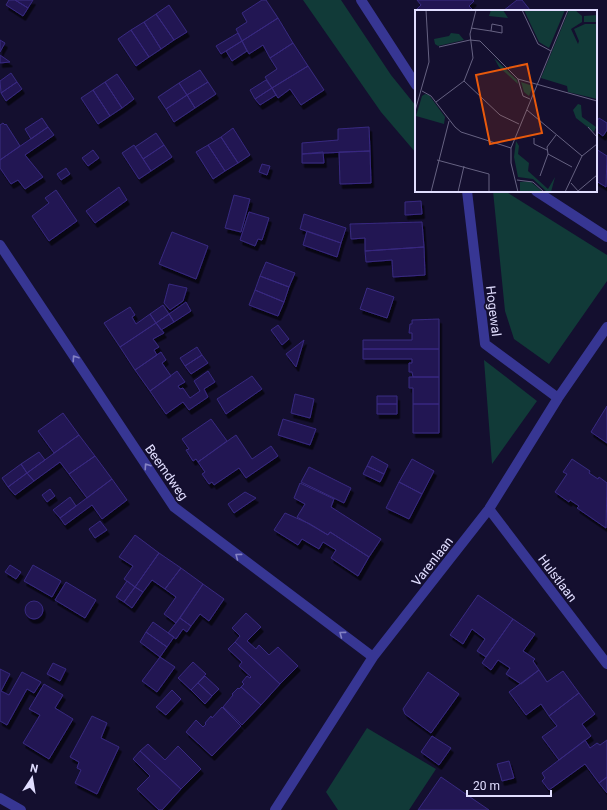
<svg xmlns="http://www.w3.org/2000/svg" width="607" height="810" font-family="Roboto,sans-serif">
<defs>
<filter id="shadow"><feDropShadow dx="2.5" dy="4.5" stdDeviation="0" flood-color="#0009"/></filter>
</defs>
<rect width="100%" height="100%" fill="#140f2f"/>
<path fill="#113a38" d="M303 0H341L391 75 416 106V153L381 112Z
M493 191H505L607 255V281L549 364 514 339 505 311Z
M484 360 537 401 492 464Z
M367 728 436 769 409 810H338L326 792Z"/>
<path fill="#231952" stroke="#382981" filter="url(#shadow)" d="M9 0H15L28 8 23 16 6 5Z
M15 0H33L28 8Z
M262 0H266L278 18 242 41 236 29 247 22 242 13Z
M417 0H473L474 1 469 6 472 9 470 11H417L416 10 421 5Z
M517 0H522L530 10 503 11Z
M169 5 187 32 174 40 156 14Z
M156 14 174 40 161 49 144 22Z
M278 18 293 43 270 58 263 45 249 54 242 41Z
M144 22 161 49 149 57 131 30Z
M131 30 149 57 136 66 118 39Z
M238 33 242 41 221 54 216 46Z
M0 40 5 43 0 52Z
M242 41 247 51 232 61 226 51Z
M293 43 308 66 272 88 265 77 277 69 270 58Z
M0 55 10 62 0 63Z
M308 66 324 90 301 105 290 89 278 98 272 88Z
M200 70 208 82 187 95 179 83Z
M11 73 17 82 1 93 0 81Z
M117 74 134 99 122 108 105 82Z
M266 80 272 88 255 99 250 90Z
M17 82 22 89 6 101 1 93Z
M105 82 122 108 110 116 93 90Z
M208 82 216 94 195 108 187 95Z
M179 83 187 95 166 109 158 97Z
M272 88 276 95 260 105 255 99Z
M93 90 110 116 98 124 81 98Z
M187 95 195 108 174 122 166 109Z
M42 118 48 127 31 139 25 129Z
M599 118 607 123V130L603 136 596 131V123Z
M3 123 5 125 6 124 20 146 0 160V125Z
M48 127 54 135 25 155 43 177 25 189 18 180 11 184 0 168V160Z
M369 127 370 151 302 154V143L338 140V129Z
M233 128 250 155 238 163 221 137Z
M156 133 164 145 143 159 135 147Z
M221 137 238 163 225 171 208 145Z
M134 145 151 171 139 179 122 153Z
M164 145 172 157 151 171 143 159Z
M208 145 225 171 213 179 196 152Z
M596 149 607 156 606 187 596 181Z
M93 150 99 158 88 166 82 158Z
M370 151 371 183 340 184 339 152Z
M323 152 324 163H302V154Z
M262 164 270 166 267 175 259 172Z
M66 168 70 174 61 180 57 174Z
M119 187 127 200 95 223 86 211Z
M56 190 77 221 49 241 32 216 49 203 45 198Z
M234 195 250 199 241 232 225 228Z
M421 201 422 214 405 215V202Z
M249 212 269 218 262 240 258 239 255 246 240 240Z
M304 214 346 228 341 243 300 229Z
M422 222 424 247 365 251V238L351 239 350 224Z
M307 231 341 243 337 257 303 245Z
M172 232 208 246 196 279 159 264Z
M424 247 425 275 393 277 392 260 366 262 365 251Z
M266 262 295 273 289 287 260 276Z
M260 276 289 287 284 302 255 290Z
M169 284 187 288 183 301 170 310 164 303Z
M367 288 394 297 387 318 360 309Z
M255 290 284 302 278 316 249 305Z
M186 302 191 311 174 322 169 314Z
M163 305 169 314 156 323 150 314Z
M130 307 135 315 132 317 136 324 150 314 156 323 120 347 104 323Z
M169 314 174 322 161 330 156 323Z
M439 319V349H363V340H412V333H409L410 324H412V320Z
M156 323 164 333 153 339 159 347 154 350 157 355 135 370 120 347Z
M278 325 289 339 282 345 271 330Z
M304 340 296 367 286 354Z
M197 347 202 355 185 366 180 358Z
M363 349H439V377H413L412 372H409V363H412V359H363Z
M161 352 166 360 162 363 171 376 150 391 135 370Z
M202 355 208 363 191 374 185 366Z
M177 371 185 382 178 386 180 389 183 388 190 398 200 391 194 381 208 371 215 382 204 389 208 397 189 410 183 402 166 414 150 391Z
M252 376 262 389 226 414 217 399Z
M409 377H439V404H413V388H409Z
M295 394 314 399 310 418 291 413Z
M377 396H397V404H377Z
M377 404H397V414H377Z
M413 404H439V433H413Z
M607 406V443L591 432Z
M63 413 79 435 54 453 38 431Z
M211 419 227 441 198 462 196 459 193 461 186 450 189 449 182 439Z
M283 419 316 429 310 445 278 435Z
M79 435 95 456 69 474 60 462 34 481 27 473Z
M236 435 252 459 271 446 278 456 246 478 239 468 214 485 212 482 209 484 202 474 205 472 198 462Z
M39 452 45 460 27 473 21 464Z
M95 456 112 479 87 498 69 474Z
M372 456 388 465 384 474 367 466Z
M412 459 434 471 422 494 399 482Z
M572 459 590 471 589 473 598 479 599 477 607 483 606 528 577 508 579 506 570 500 569 502 555 492 567 474 563 472Z
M21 464 27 473 8 487 2 478Z
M367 466 384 474 380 482 363 474Z
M309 467 351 488 344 503 301 482Z
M27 473 34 481 15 495 8 487Z
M112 479 127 500 102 519 92 505 65 525 60 518Z
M399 482 422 494 409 519 386 508Z
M300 483 334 499 331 507 381 539 369 557 330 532 328 535 297 517 305 504 294 498Z
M50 489 55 496 47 502 42 495Z
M245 492 256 498 234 513 228 504Z
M70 497 76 506 60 518 53 510Z
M285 513 310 524 328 535 330 532 369 557 358 576 331 558 336 550 323 542 319 549 302 539 298 545 274 530Z
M100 521 107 530 95 538 89 529Z
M135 535 159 553 135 587 124 579 133 566 119 557Z
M159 553 181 568 165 589 152 580 143 592 135 587Z
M10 565 21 572 16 579 5 572Z
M33 565 61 581 52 597 24 581Z
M181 568 203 584 176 623 164 614 176 597 165 589Z
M127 581 135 587 124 602 116 597Z
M66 582 96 600 85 618 55 600Z
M203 584 224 599 209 621 200 614 191 626 180 618Z
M135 587 143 592 132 608 124 602Z
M478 595 513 619 486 657 477 651 485 639 472 629 463 644 450 635Z
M25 610a9 9 0 1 1 18 0a9 9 0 1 1-18 0Z
M246 613 261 627 247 641 256 649 259 645 269 655 278 647 298 666 280 684 235 642 240 636 232 628Z
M180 618 191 626 187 632 183 629 176 639 168 633Z
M513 619 535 634 523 651 535 659 533 661 539 670 521 684 506 674 510 668 498 660 491 670 482 663Z
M153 622 174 637 167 647 146 632Z
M146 632 167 647 160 657 140 642Z
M235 642 280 684 261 705 241 687 244 684 242 682 247 676 250 678 251 677 239 666 242 662 228 649Z
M160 657 175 667 157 692 142 681Z
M193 662 206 674 191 690 178 678Z
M53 663 66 669 60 681 47 674Z
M0 669 10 674 1 691 9 695 22 672 41 682 34 693 27 689 7 725 0 721Z
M539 670 547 682 563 671 579 693 549 716 541 704 526 715 509 692Z
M428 672 459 694 431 733 405 714 403 709Z
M205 676 219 689 212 696 198 683Z
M198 683 212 696 205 704 191 690Z
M44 684 63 695 55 708 73 719 49 759 23 743 40 715 29 709Z
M241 687 261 705 242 725 223 707 233 695 232 694 238 688 239 689Z
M172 690 181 699 166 715 156 707Z
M579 693 595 714 582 724 591 736 559 760 542 737 557 726 549 716Z
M222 707 241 726 212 756 186 732 196 720 203 727 206 724 205 723 211 716 212 718Z
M92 716 107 723 101 738 119 747 97 794 75 783 81 770 77 768 79 762 70 757Z
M432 736 451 748 439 765 421 752Z
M585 740 590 748 597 743 600 745 607 740V777L599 783 585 764 549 790 542 781 545 778 542 773Z
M148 744 165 760 178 746 201 769 181 789 140 751Z
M140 751 181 789 162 810H159L137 789 150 776 133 759Z
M509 761 514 778 502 781 497 764Z
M441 777 489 810H418Z
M607 777V793L599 783Z"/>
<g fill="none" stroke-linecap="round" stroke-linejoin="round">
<path stroke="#373693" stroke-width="10" d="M361 0 416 85
M467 191 485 344 558 398
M536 191 607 237
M0 245 174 507 373 657
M489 509 607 664
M0 798 21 810
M275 810 373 657 489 509 558 398 607 327"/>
</g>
<defs><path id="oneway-chevron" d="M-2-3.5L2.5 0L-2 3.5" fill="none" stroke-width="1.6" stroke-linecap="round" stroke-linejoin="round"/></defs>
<g stroke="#8482c4">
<use href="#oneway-chevron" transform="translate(75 358) rotate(-124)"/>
<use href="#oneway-chevron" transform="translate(147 466) rotate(-124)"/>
<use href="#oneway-chevron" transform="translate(238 556) rotate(-143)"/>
<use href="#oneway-chevron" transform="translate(342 634) rotate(-143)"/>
</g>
<g text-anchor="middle" stroke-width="4" stroke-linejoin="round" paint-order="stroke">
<g font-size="13" fill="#e1deff" stroke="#140f2f">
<text transform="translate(494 311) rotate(83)" y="5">Hogewal</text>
<text transform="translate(167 472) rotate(55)" y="5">Beemdweg</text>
<text transform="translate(432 561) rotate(-52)" y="5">Varenlaan</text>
<text transform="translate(558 578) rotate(53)" y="5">Hulstlaan</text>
</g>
</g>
<g transform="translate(415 10)">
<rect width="182" height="182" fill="#140f2f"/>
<path d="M76 0H88L93 8 74 6ZM109 0H150L134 38 124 32ZM154 0H160L167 6V12L156 19 163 34 164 31 159 19 170 14H182V89L153 82 152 76 126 68ZM182 5V12H169V6ZM36 23 44 24 49 30 23 36 20 34 19 29 34 26ZM79 48 102 70 103 74 84 57ZM106 72 118 76 114 86 109 82ZM10 84 14 85 30 107 29 114 1 106 7 86ZM163 94 166 95 167 107 181 117 179 122 161 108 158 100ZM101 131 104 136 103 144 114 153 113 161 133 179 140 167 136 182H132L118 169 103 167 99 147ZM115 171 128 182H105V172Z" fill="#113a38"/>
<path fill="none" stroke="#666282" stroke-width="1" d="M107 0 123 34 136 41M56 18 76 21 87 23V16L77 14 76 21M24 37 55 30 65 31 103 69 182 91M103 69 108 86 115 89M49 71 85 105 104 114M7 81 16 86 40 117 46 122 96 138M21 92 49 71 58 48 55 24 61 0M112 100 167 146M0 101 14 52 11 0M173 117 182 127M119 128V134L132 140M133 144 157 157M22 150 74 164V182M125 166 133 144 132 137 141 125M102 170 118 172 129 182M156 173 164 182M163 181 182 165M16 182 34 111M43 182 49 156M103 182 96 153V138L153 0M150 182 167 146 182 134"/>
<path fill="#e8590c" fill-opacity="0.15" stroke="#e8590c" stroke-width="2" d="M112 54 127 123 75 134 61 65Z"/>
<rect width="182" height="182" fill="none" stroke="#e1deff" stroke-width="2"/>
</g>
<g transform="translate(32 778) rotate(12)" stroke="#140f2f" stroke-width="3" paint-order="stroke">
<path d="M0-3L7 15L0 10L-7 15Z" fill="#e1deff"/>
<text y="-6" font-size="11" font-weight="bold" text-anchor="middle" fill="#e1deff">N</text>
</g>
<path d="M467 790v6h84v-6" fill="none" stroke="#e1deff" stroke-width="2"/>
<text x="473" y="790" font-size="12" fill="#e1deff" stroke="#140f2f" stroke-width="3" paint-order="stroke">20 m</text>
</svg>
